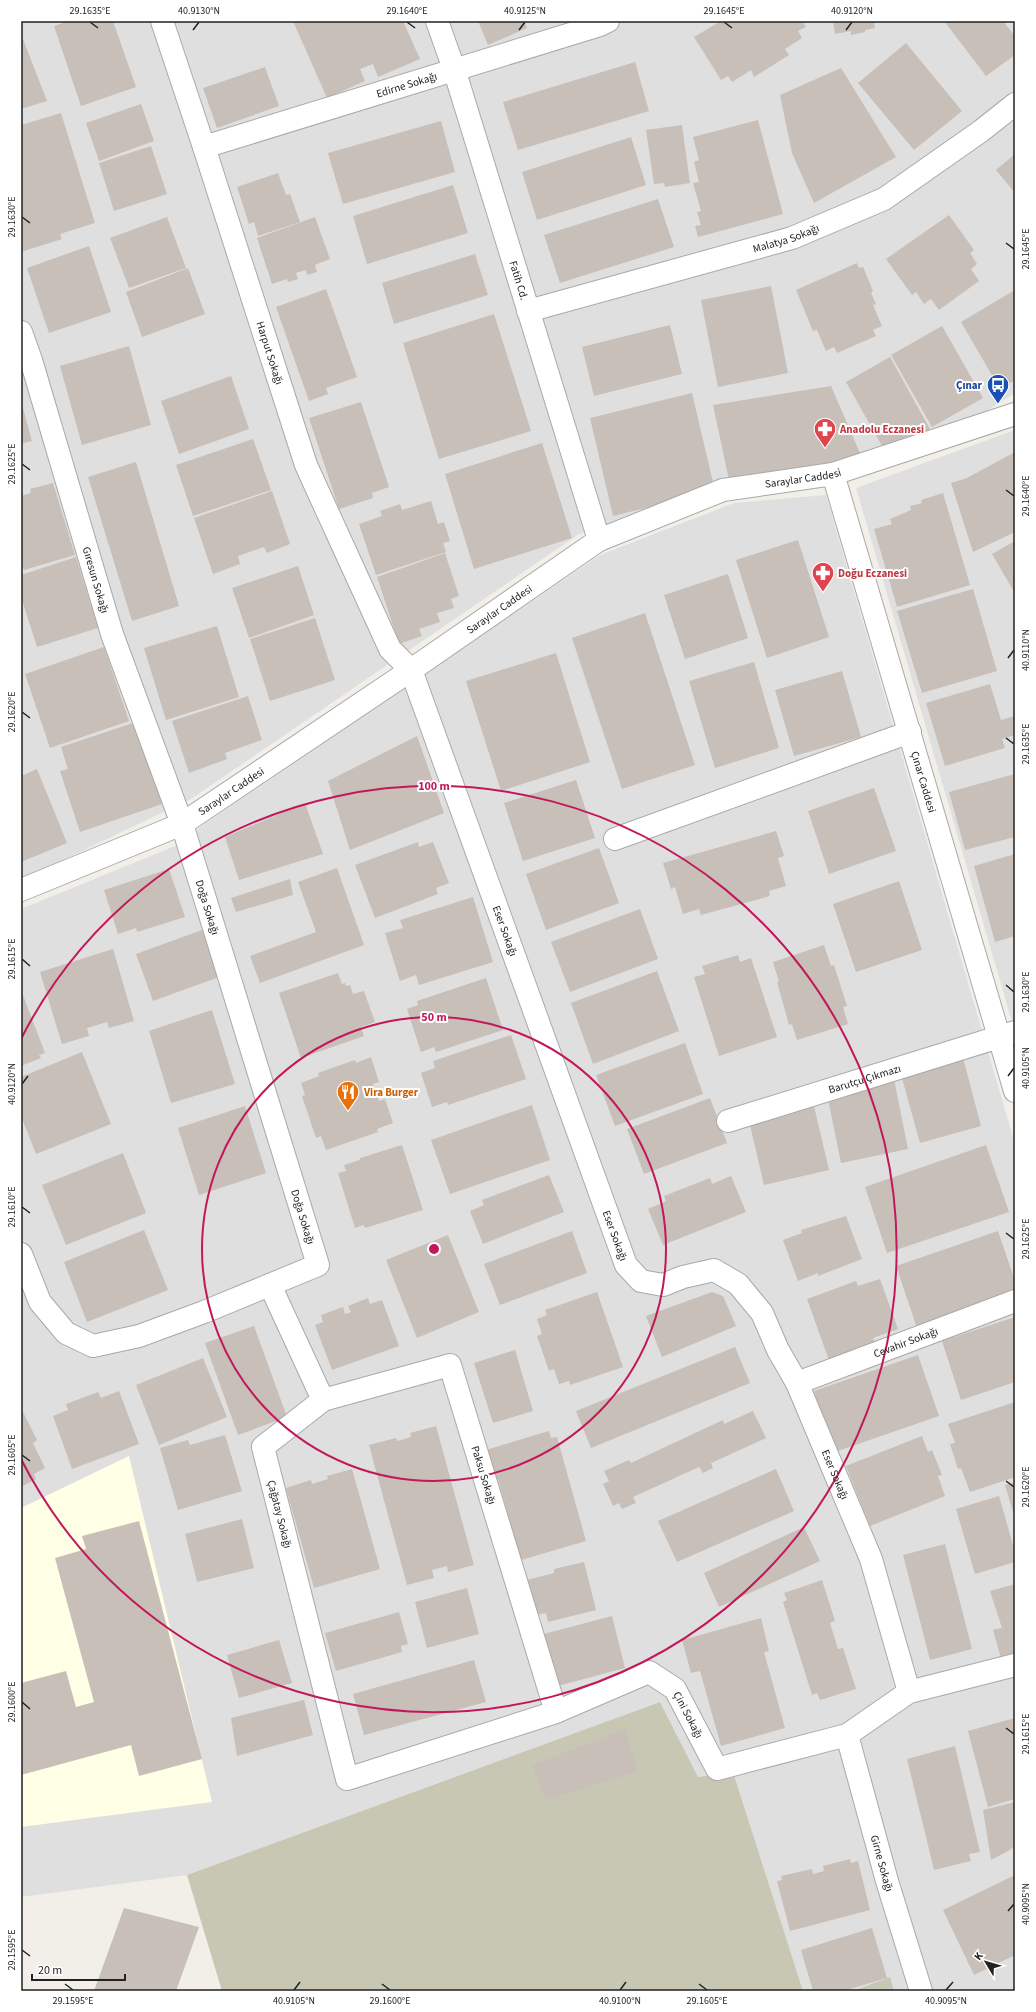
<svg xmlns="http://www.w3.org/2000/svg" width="1036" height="2012" font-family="'Source Sans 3',sans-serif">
<rect width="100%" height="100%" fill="#f2efe9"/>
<path fill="#e0dfdf" d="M21 21H1015V393L988 410 893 461 725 496 579 534 191 799 21 880Z
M1015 430V1032L856 488Z
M826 495 1015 1144V1991H803L733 1772 698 1777 660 1702 187 1875 21 1897V909L175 846 205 824 600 555 734 503Z"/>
<path fill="#ffffe5" d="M129 1456 212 1802 21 1827V1508Z"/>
<path fill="#c7c7b4" d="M660 1702 698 1777 733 1772 803 1991H222L187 1875Z
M890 1977 894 1991H853Z"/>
<path fill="#c7bfb8" d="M69 21H113L136 87 81 106 54 26Z
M293 21H403L420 59 378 77 373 64 360 69 365 81 327 98Z
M478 21H524L527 28 488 45Z
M721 21H802L806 27 798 31 802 38 785 49 789 55 754 77 751 70 732 82 728 76 721 80 694 37Z
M833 21H878V22L874 23 875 28 865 30V32L851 35V31L835 34Z
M944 21H1003L1015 36V55L986 76Z
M21 34 47 101 21 109Z
M906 43 962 111 914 150 858 83Z
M635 62 649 111 518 150 503 102Z
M265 67 279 106 217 128 203 88Z
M841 68 896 157 814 203 792 153 780 95Z
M141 104 154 141 99 161 86 123Z
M61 113 95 223 60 234 62 239 21 252V125Z
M758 120 783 214 698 237 695 226 701 225 697 212 701 211 693 183 699 182 694 162 699 160 693 137Z
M441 121 455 172 343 204 328 153Z
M682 125 690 183 665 187 664 183 654 184 646 130Z
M631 137 646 185 537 220 522 172Z
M151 146 167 194 114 211 99 163Z
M1015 154V193L996 170Z
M278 173 286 195 290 194 300 222 258 236 254 222 249 224 237 187Z
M453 185 468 233 367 264 353 216Z
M658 199 674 247 560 283 544 235Z
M949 215 974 250 970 253 977 264 971 269 979 281 939 310 931 299 924 304 916 292 912 295 886 259Z
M167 217 186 268 129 288 110 238Z
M315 217 330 259 315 265 317 272 307 275 306 270 296 273 298 279 288 282 287 279 272 284 257 238Z
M89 246 111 312 49 333 27 268Z
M475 254 488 295 394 324 382 283Z
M857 263 859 268 863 267 873 291 871 293 876 304 873 305 882 326 873 330 876 336 837 353 834 347 826 351 817 330 813 331 796 290Z
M188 268 205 314 142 337 126 292Z
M771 286 788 373 718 387 701 300Z
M326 289 357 377 326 388 328 394 309 401 276 307Z
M1015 290V380L1000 389 961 322Z
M494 314 531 431 439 459 403 343Z
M670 325 682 374 594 396 582 347Z
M942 326 983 398 932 427 891 355Z
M129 346 151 425 82 445 60 366Z
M890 357 930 429 886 453 846 382Z
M231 376 249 429 179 454 161 401Z
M831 386 863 460 729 480 713 405Z
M692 393 715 491 613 516 590 418Z
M21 401 32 441 21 444Z
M361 402 389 487 372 493 373 498 339 509 309 418Z
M253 439 271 490 193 516 176 465Z
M542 443 572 538 474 569 445 474Z
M1015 452V532L973 552 951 483 967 478Z
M136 462 179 606 132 621 88 477Z
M53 483 75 555 24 570 21 561V496L31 493 30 489Z
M272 491 290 544 267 553 264 547 238 556 240 564 213 574 194 518Z
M943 493 970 585 897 607 874 529 892 524 890 519 911 510 910 506 922 503 921 500Z
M431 501 438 524 444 522 450 541 443 543 446 552 376 575 359 524 382 516 380 511 400 504 402 510Z
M798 540 829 637 767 658 736 560Z
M1015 541V589L1013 590 992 554Z
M445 553 459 596 451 599 454 608 437 613 440 622 419 629 422 636 399 644 377 577Z
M76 557 98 628 37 647 21 597V575Z
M298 566 314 615 249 638 232 588Z
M728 574 748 638 685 659 664 595Z
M973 589 997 671 922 693 897 611Z
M645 613 695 765 622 789 572 638Z
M315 618 335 680 270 701 250 639Z
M217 626 239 697 166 720 144 648Z
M104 647 129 721 50 748 25 674Z
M556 653 590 762 501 791 466 681Z
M754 662 779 748 715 768 689 681Z
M842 671 861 737 794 756 775 690Z
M990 684 1001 720 1015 716V735L1002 739 1005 748 945 766 926 703Z
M248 696 262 740 225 753 227 759 189 773 172 721Z
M139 721 165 803 80 832 60 771 68 769 61 747Z
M417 736 444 813 350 850 328 781Z
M37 769 67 843 21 862V776Z
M1015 774V837L965 850 949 792Z
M576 780 595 838 523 861 504 803Z
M874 788 896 851 829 874 808 811Z
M305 803 323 854 239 880 225 837Z
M776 831 784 856 778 858 786 886 769 891 770 896 701 915 699 909 683 914 675 887 671 889 663 863Z
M418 842 419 847 433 842 449 883 436 888 438 894 375 918 355 865Z
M599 848 619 903 546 930 526 874Z
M1015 854V936L995 942 974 866Z
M337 868 364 945 260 983 250 956 316 932 298 882Z
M169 869 185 917 137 932 136 928 118 934 104 890Z
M290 879 293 895 236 912 231 898Z
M899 881 922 950 856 972 833 904Z
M473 897 493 962 419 985 416 975 400 981 385 933 403 928 400 920Z
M640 909 658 959 570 992 551 942Z
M202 930 219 977 153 1001 136 954Z
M824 945 831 966 834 965 847 1006 843 1007 848 1024 797 1040 792 1024 789 1025 777 982H779L773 962Z
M113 949 134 1021 109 1028 107 1022 87 1028 89 1036 62 1044 40 972Z
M738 955 740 962 751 958 777 1037 719 1056 694 977 705 974 702 966Z
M657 971 679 1031 593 1064 571 1003Z
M338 973 342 984 345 983 346 986 350 985 353 994 364 991 375 1022 361 1027 364 1036 301 1058 279 993Z
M486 978 503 1030 436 1052 434 1047 421 1052 407 1009 418 1005 417 1001Z
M21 990 45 1053 39 1055 41 1058 21 1066Z
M212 1010 235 1084 171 1103 149 1031Z
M511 1035 526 1079 448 1105 447 1102 432 1107 421 1073 435 1068 433 1061Z
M685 1043 703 1094 615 1126 596 1075Z
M82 1052 111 1124 36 1154 21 1116V1077Z
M962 1054 981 1126 920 1143 900 1071Z
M371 1057 379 1082 373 1084 379 1101 385 1099 393 1123 377 1129 378 1132 326 1150 321 1136 316 1138 302 1096 305 1095 301 1083 319 1076 318 1073 355 1060 356 1063Z
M894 1079 908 1149 841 1163 827 1094Z
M710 1098 727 1143 644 1174 627 1129Z
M532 1105 550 1160 450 1194 431 1140Z
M245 1106 266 1173 199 1195 178 1128Z
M814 1106 829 1170 764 1185 749 1121Z
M402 1145 423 1210 365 1228 364 1225 355 1228 338 1173 346 1171 344 1165 360 1160V1158Z
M986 1145 1009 1212 887 1253 865 1187Z
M123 1153 146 1213 66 1245 42 1185Z
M549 1175 564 1212 483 1244 470 1211 484 1205 482 1200Z
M731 1176 746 1212 663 1245 648 1209 666 1201 664 1196 710 1178 712 1184Z
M846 1216 862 1259 818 1276V1273L798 1281 783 1240 802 1233 801 1230Z
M144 1230 168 1290 87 1322 64 1262Z
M572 1231 587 1273 500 1305 484 1264Z
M998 1231 1015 1281V1298L918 1331 896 1266Z
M448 1235 479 1312 417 1338 386 1260Z
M880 1279 898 1329 873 1338 876 1346 830 1363 807 1299 856 1281 858 1286Z
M597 1292 623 1367 570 1385 569 1381 559 1384 554 1369 549 1371 537 1336 542 1334 537 1319 547 1315 545 1310Z
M712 1292 723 1296 736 1326 662 1357 646 1316Z
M368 1298 370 1304 382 1300 399 1346 332 1370 315 1325 323 1322 321 1315 343 1307 345 1314 351 1312 348 1306Z
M1015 1317V1382L961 1400 942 1341Z
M254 1326 287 1417 238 1435 205 1343Z
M735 1347 750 1383 591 1448 576 1411Z
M515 1350 533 1411 493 1423 474 1363Z
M918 1355 939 1416 835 1452 814 1391Z
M203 1358 227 1417 159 1445 136 1385Z
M119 1391 139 1444 72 1469 53 1416 68 1410 66 1404 98 1392 101 1398Z
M1015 1402V1477L970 1492 961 1468 958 1469 950 1444 955 1443 948 1424Z
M21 1408 37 1440 33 1443 45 1468 34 1474 36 1479 21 1487Z
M753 1411 766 1438 711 1463 713 1468 703 1473 699 1467 633 1497 636 1503 622 1509 619 1503 613 1506 603 1484 609 1481 604 1471 629 1460 631 1463 723 1420 724 1424Z
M436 1426 474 1565 448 1572 447 1566 432 1570 434 1578 407 1585 369 1445 396 1438 397 1441 411 1437 410 1433Z
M549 1431 551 1438 557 1437 586 1541 521 1560 498 1479 495 1480 486 1450Z
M225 1435 242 1491 178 1510 160 1448 188 1440 190 1445Z
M922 1436 928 1452 932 1450 942 1475 938 1476 945 1496 870 1526 846 1466Z
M352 1469 380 1569 314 1588 286 1488 311 1480 312 1484 328 1479 327 1476Z
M776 1469 794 1511 677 1562 658 1521Z
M1015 1482V1519L1005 1485Z
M999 1496 1015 1552V1562L975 1574 956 1509Z
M242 1519 254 1568 197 1582 185 1534Z
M139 1521 202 1759 139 1776 131 1745 21 1775V1683L66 1671 76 1707 94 1702 55 1558 86 1549 82 1536Z
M804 1527 820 1561 719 1607 704 1573Z
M945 1544 972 1649 930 1660 903 1555Z
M584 1562 596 1610 548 1622 546 1613 535 1615 527 1580 554 1573V1569Z
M822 1580 835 1621 830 1623 838 1649 843 1648 856 1689 820 1700 817 1693 812 1695 783 1602 787 1600 784 1593Z
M1015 1584V1661L1003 1665 993 1630 1002 1628 990 1591Z
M467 1588 479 1634 427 1648 415 1602Z
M399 1612 408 1644 401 1646 402 1652 336 1671 325 1633Z
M612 1616 625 1668 554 1687 540 1635Z
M761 1618 769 1651 764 1652 785 1728 721 1746 700 1671 691 1673 682 1640Z
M279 1640 292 1683 239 1698 227 1655Z
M474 1660 486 1702 364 1735 353 1694Z
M304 1700 313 1735 237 1756 231 1718Z
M1015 1718V1799L988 1807 968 1731Z
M625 1729 638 1771 545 1800 533 1765Z
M955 1746 980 1852 969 1854 971 1861 934 1870 907 1759Z
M1015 1802V1845L1010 1850 991 1860 983 1810Z
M850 1859 851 1863 858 1861 870 1910 790 1931 777 1881 782 1880 781 1876 812 1869 813 1874 824 1871 823 1866Z
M1015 1875V1955L974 1975 943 1910Z
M124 1908 199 1927 176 1991H94Z
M872 1928 887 1978 843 1991H813L801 1950Z"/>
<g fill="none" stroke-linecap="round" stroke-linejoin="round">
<g stroke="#a9a9a9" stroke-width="24">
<g id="minor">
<path id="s1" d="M162 21 204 147 306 465 390 649 411 670 626 1265 641 1281 663 1285 683 1277 714 1270 738 1284 762 1313 778 1350 797 1383 871 1559 909 1692"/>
<path id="s2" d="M437 21 454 69 599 540"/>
<path id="s3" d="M204 147 600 25 608 21"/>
<path id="s4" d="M528 311 792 238 884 199 981 131 1015 104"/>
<path id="s5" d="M21 332 31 360 112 634 182 824 318 1265 204 1312 139 1336 93 1346 66 1333 40 1302 21 1254"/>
<path id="s6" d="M833 474 1015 1091"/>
<path d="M615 839 910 732"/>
<path id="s7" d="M21 890 182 824 411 670 599 540 723 490 833 474 1015 414"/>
<path id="s8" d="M728 1121 1015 1032"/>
<path d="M270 1285 323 1400"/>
<path id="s9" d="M797 1383 1015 1301"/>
<path id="s10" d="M556 1712 450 1365 323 1400 263 1447 347 1779 556 1712 649 1672 675 1689 717 1769 847 1735 909 1692 1015 1665"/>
<path id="s11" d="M847 1735 887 1881 921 1991"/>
</g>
</g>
<use href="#minor" stroke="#fff" stroke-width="22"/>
</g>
<path fill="none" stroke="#222" stroke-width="1.5" d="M90 22 98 28M407 22 415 28M724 22 732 28M193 30 199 22M519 30 525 22M846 30 852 22M22 217 30 223M1006 243 1014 249M22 464 30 470M1006 490 1014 496M1008 658 1014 650M22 712 30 718M1006 738 1014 744M22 959 30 966M1006 985 1014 992M1008 1076 1014 1068M22 1084 28 1076M22 1207 30 1213M1006 1233 1014 1239M22 1455 30 1461M1006 1481 1014 1487M22 1702 30 1709M1006 1728 1014 1734M1008 1911 1014 1904M22 1950 30 1956M65 1984 73 1990M382 1984 390 1990M699 1984 707 1990M294 1990 300 1982M620 1990 626 1982M946 1990 953 1982"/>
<g fill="none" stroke="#c2185b" stroke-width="2">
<circle cx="434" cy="1249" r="232"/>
<path d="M21 1039A463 463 0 1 1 21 1459"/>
</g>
<defs>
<g id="bus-pin" transform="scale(1.15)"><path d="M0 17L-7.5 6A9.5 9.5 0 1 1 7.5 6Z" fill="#1a4fb4" stroke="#fff"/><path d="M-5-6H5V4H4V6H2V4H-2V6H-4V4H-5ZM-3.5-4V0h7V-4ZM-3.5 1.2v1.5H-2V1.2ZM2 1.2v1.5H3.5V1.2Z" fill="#fff"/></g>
<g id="pharmacy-pin" transform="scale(1.15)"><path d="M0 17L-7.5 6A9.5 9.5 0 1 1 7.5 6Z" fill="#e0444e" stroke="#fff"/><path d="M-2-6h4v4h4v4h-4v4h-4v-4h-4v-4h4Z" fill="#fff"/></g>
<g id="restaurant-pin" transform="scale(1.15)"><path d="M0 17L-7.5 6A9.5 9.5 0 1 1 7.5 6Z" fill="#e8710a" stroke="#fff"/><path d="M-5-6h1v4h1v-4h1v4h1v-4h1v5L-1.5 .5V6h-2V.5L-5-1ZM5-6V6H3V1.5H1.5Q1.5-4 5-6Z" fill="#fff"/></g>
</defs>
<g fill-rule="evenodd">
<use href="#bus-pin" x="998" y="385"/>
<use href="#pharmacy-pin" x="825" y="429"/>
<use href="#pharmacy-pin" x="823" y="573"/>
<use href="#restaurant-pin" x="348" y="1092"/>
</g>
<g text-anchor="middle" stroke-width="4" stroke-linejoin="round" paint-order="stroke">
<g font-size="11" fill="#222" stroke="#fff">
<text dy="4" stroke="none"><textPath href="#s3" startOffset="212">Edirne Sokağı</textPath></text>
<text dy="4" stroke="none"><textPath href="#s4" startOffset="268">Malatya Sokağı</textPath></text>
<text dy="4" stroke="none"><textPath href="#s2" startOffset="272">Fatih Cd.</textPath></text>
<text dy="4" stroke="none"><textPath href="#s1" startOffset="349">Harput Sokağı</textPath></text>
<text dy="4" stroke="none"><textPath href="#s7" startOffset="893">Saraylar Caddesi</textPath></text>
<text dy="4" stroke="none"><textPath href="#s5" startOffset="259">Gıresun Sokağı</textPath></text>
<text dy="4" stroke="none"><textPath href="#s7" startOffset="557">Saraylar Caddesi</textPath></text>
<text dy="4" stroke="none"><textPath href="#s6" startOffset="321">Çınar Caddesi</textPath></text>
<text dy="4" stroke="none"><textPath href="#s7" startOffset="233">Saraylar Caddesi</textPath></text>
<text dy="4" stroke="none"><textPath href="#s5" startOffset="605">Doğa Sokağı</textPath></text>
<text dy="4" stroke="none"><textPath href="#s1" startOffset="976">Eser Sokağı</textPath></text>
<text dy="4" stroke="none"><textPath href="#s8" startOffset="143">Barutçu Çıkmazı</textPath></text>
<text dy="4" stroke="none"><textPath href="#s5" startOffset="929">Doğa Sokağı</textPath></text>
<text dy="4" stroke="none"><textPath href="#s1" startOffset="1300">Eser Sokağı</textPath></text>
<text dy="4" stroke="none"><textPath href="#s9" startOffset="116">Cevahir Sokağı</textPath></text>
<text transform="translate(484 1475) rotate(73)" y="4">Paksu Sokağı</text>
<text dy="4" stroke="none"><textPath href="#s1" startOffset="1672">Eser Sokağı</textPath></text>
<text dy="4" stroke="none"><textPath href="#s10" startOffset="640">Çağatay Sokağı</textPath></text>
<text dy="4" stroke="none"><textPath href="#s10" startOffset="1294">Çini Sokağı</textPath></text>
<text dy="4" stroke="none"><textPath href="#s11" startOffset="133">Girne Sokağı</textPath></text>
</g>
<g font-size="11" font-weight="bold" fill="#164399" stroke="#fff" text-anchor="end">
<text x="982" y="389">Çınar</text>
</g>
<g font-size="11" font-weight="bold" fill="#be3a42" stroke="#fff" text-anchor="start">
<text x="840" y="433">Anadolu Eczanesi</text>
<text x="838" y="577">Doğu Eczanesi</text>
</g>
<g font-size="11" font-weight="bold" fill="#c56008" stroke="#fff" text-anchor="start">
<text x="364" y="1096">Vira Burger</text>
</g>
</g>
<circle cx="434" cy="1249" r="6" fill="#c2185b" stroke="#fff" stroke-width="2"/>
<g font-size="12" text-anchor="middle" font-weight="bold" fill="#c2185b" stroke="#fff" stroke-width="4" stroke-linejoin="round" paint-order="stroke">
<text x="434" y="790">100 m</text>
<text x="434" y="1021">50 m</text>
</g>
<rect width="1036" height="2012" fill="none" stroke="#ffffff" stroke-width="44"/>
<g transform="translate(986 1962) rotate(308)" stroke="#ffffff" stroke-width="3" paint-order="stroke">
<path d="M0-3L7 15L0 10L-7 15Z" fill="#222222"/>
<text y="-6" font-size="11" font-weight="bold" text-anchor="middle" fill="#222222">K</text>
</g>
<path d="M32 1974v6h93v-6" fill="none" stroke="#222222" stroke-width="2"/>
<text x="38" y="1974" font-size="12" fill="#222222" stroke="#ffffff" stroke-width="3" paint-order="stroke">20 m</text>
<rect x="22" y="22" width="992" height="1968" fill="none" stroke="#222" stroke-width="1.5"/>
<g font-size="10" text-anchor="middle" fill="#222">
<text x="90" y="14">29.1635°E</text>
<text x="199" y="14">40.9130°N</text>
<text x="407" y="14">29.1640°E</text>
<text x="525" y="14">40.9125°N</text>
<text x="724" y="14">29.1645°E</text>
<text x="852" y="14">40.9120°N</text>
<text transform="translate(11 217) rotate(-90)" y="4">29.1630°E</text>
<text transform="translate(1025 249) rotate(-90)" y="4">29.1645°E</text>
<text transform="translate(11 464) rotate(-90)" y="4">29.1625°E</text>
<text transform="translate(1025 496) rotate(-90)" y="4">29.1640°E</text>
<text transform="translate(1025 650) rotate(-90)" y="4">40.9110°N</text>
<text transform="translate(11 712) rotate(-90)" y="4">29.1620°E</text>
<text transform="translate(1025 744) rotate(-90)" y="4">29.1635°E</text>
<text transform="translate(11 959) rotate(-90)" y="4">29.1615°E</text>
<text transform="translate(1025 992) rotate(-90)" y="4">29.1630°E</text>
<text transform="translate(1025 1068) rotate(-90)" y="4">40.9105°N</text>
<text transform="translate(11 1084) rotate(-90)" y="4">40.9120°N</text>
<text transform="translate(11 1207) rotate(-90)" y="4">29.1610°E</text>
<text transform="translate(1025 1239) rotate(-90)" y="4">29.1625°E</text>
<text transform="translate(11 1455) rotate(-90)" y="4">29.1605°E</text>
<text transform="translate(1025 1487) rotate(-90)" y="4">29.1620°E</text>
<text transform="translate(11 1702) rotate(-90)" y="4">29.1600°E</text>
<text transform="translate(1025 1734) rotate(-90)" y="4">29.1615°E</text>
<text transform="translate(1025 1904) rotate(-90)" y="4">40.9095°N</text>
<text transform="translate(11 1950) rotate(-90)" y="4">29.1595°E</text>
<text x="73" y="2004">29.1595°E</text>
<text x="294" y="2004">40.9105°N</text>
<text x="390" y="2004">29.1600°E</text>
<text x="620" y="2004">40.9100°N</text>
<text x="707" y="2004">29.1605°E</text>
<text x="946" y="2004">40.9095°N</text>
</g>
</svg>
